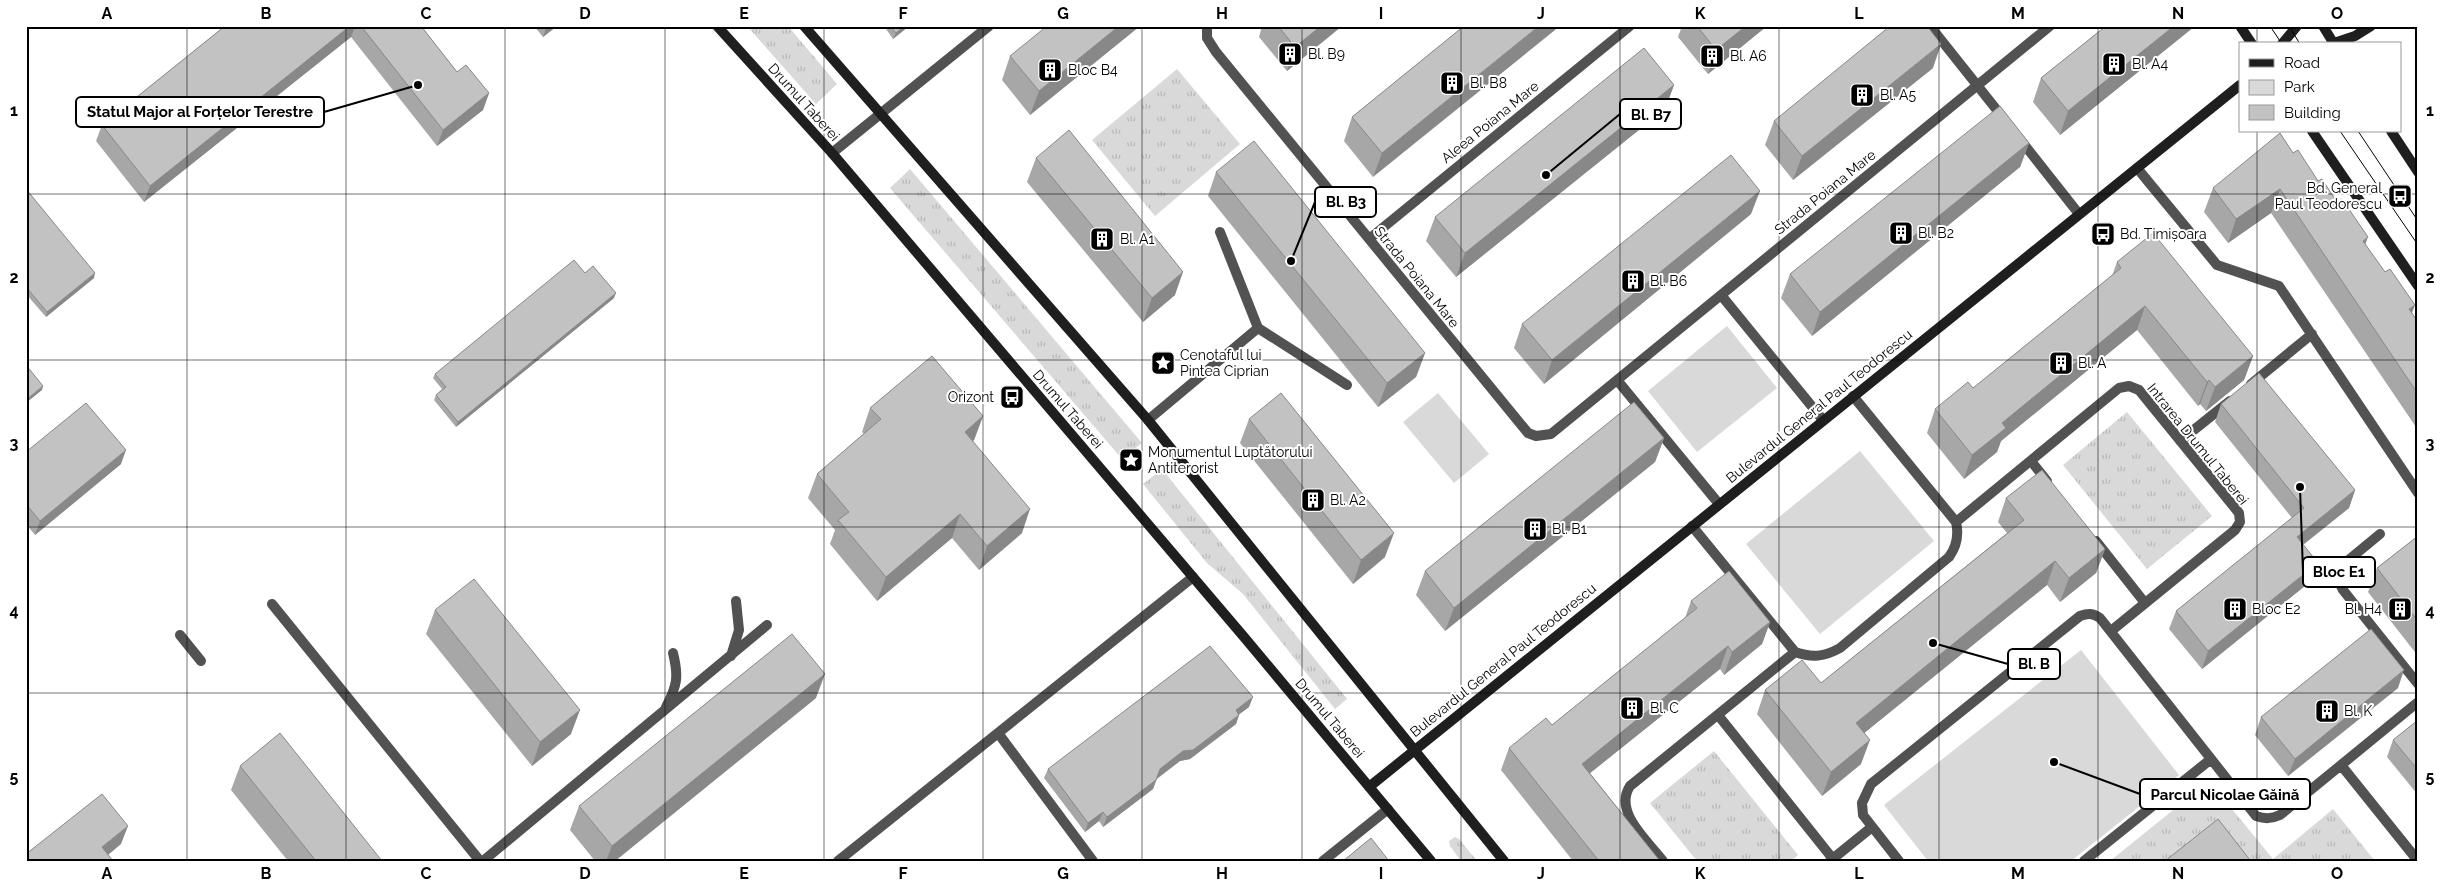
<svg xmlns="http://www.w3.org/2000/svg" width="2444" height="887" font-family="Raleway,sans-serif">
<defs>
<pattern id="grass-tufts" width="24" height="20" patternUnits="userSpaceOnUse" patternTransform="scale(1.25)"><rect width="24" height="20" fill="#d9d9d9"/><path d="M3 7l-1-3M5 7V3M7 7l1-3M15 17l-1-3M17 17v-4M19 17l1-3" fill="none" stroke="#b8b8b8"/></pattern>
</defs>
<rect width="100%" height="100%" fill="#fff"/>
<path fill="url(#grass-tufts)" d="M747 26H788L837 84 816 104Z
M1177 69 1240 144 1155 216 1092 140Z
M910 169 1142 443 1122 459 890 188Z
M2127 412 2212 516 2147 569 2063 465Z
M1162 469 1347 699 1335 709 1243 594 1207 563 1143 484Z
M1714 751 1798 855 1791 861H1697L1650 803Z
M2209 781 2273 859 2333 809 2375 861H2110Z
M1455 837 1459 839 1477 861H1461L1450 846 1449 841Z"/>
<path fill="#d9d9d9" d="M1727 326 1777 388 1697 452 1648 391Z
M1438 393 1489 454 1454 483 1403 422Z
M1860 451 1934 541 1820 634 1746 544Z
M2081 650 2179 775 2071 861H1928L1884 805Z"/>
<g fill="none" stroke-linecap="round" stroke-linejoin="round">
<path stroke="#525252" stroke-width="10" d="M1220 232 1258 328 1347 385
M1148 420 1258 328
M2380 534 2340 567 2337 578 2343 590 2418 684
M272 604 480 861
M180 635 201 661
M731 656 739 630 736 601
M666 707C677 686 679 677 673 653
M998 733 1093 861
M483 861 767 625
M838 861 1193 577
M1323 861 1388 809"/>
<path stroke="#525252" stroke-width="10" d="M1207 26V38L1216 52 1528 433 1536 436 1551 434 2050 26
M1930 26 2004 119
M2019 138 2079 214
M832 153 989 26
M2137 168 2217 265 2279 286 2418 493
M1369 239 1630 26
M1721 295 1823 420
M1617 380 1719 504
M2251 384 2312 334
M2180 441 2230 401
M2031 461 2047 481
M1956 522 2119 388 2129 386 2139 390 2239 513 2240 522 2235 530 2111 631
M1692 526 1795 652C1812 658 1824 657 1840 648L1949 557C1957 546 1959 535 1956 522L1853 396
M2096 541 2145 603
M1718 715 1833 859
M2341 765 2418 861
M1663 861C1648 841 1613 812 1630 786L1795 652
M1830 861 1872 827
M1899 861 1863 815 1862 803 1871 784 2080 616C2088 613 2093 613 2100 618L2256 816C2265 819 2271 819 2280 815L2418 702
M2084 861 2211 759"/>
<path stroke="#1f1f1f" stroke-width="10" d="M717 26 832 153 1244 637 1431 861
M804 26 1148 420 1504 861
M2240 26 2252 44
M2323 26 2334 44
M2282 44 2297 26
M2331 44 2355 36 2371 26
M2312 131 2418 286
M2391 131 2418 172
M1369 787 2240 85"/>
<path stroke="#000" stroke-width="1" d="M2270 26 2282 44
M2289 26 2300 44
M2340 131 2418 245
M2358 131 2418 221"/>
</g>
<path fill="#a7a7a7" d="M225 26H421L457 72 489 93 483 110 437 146 351 37 144 202 96 141 102 125Z
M534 26H557L543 37Z
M884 26H909L893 39Z
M1140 26 1030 115 1002 80 1010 56Z
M1262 26H1342L1287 71 1259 37Z
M1464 26 1373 177 1344 141 1352 117Z
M1682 26H1767L1708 74 1678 37Z
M2106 26H2195L2060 135 2033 102 2041 78Z
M1933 68 1793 180 1765 145 1774 121Z
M1674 85 1665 109 1456 277 1426 241 1435 217Z
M2029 143 2020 167 1812 336 1781 298 1790 274Z
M2293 153 2318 181 2365 244 2418 322V430L2271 213 2228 243 2204 212 2213 188Z
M1036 158 1175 295 1143 322 1027 182Z
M1216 172 1425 353 1416 377 1378 407 1208 196Z
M26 189 94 278 46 317 26 294Z
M1751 214 1544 384 1514 348 1522 324Z
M2117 262 2253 356 2244 380 2206 411 2200 404 2198 406 2137 330 2001 441 1997 452 1964 479 1927 433 1935 409 1973 388 2112 276Z
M585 273 614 298 456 427 434 400 436 395 442 389 433 378 435 374Z
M2221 404 2355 490 2349 508 2303 545 2318 563 2311 581 2202 669 2169 629 2176 611 2292 518 2215 422Z
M870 408 983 416 974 440 973 441 1022 533 979 570 952 538 877 601 830 544 835 530 808 498 817 474 864 434 862 432Z
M1249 419 1385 557 1353 584 1240 443Z
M1664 438 1655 462 1445 631 1416 595 1425 571Z
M26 452 121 464 35 535 26 524Z
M2006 498 2105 549 2096 573 2060 602 2047 585 1864 733 1861 764 1822 796 1757 714 1765 690 1821 683 2007 533 1998 522Z
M2418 536V656L2368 592 2377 568Z
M1691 601 1770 622 1762 644 1724 675 1720 669 1590 773 1660 861H1573L1501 770 1509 748 1552 725 1685 618Z
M435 610 571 734 532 766 426 634Z
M2398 688 2288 776 2255 735 2261 717Z
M816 698 615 861H595L570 830 579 806Z
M1249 707 1239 714 1236 724 1190 759 1180 761 1157 779 1153 789 1103 827 1099 821 1085 832 1044 778 1048 769Z
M2418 720V795L2387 757 2393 740Z
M240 766 382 861H288L231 790Z"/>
<path fill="#888" d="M350 26H355L351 37 144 202 150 186Z
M548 26H557L543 37 546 28Z
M904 26H909L893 39 896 33Z
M1119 26H1140L1030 115 1039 91Z
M1321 26H1342L1287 71 1295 47Z
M1539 26H1560L1373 177 1382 153Z
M1746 26H1767L1708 74 1716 50Z
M2174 26H2195L2060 135 2068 111Z
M1941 44 1933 68 1793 180 1802 156Z
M1674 85 1665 109 1456 277 1465 253Z
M489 93 483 110 437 146 443 130Z
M2029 143 2020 167 1812 336 1820 312Z
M2280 189 2271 213 2228 243 2236 219Z
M1760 191 1751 214 1544 384 1552 360Z
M2368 237 2359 261 2363 241Z
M1183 272 1175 295 1143 322 1152 298Z
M95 273 94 278 46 317 47 312Z
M616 293 614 298 456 427 458 422Z
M2415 305 2406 329 2409 309Z
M2145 306 2137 330 2001 441 1997 452 1964 479 1972 455 2002 423Z
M1425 353 1416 377 1378 407 1387 383Z
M2253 356 2244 380 2206 411 2215 387Z
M2209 380 2200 404 2198 406 2207 382Z
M43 386 42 390 26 403V400Z
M983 416 974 440 956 456 965 432Z
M1664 438 1655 462 1445 631 1454 608Z
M126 450 121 464 35 535 40 521Z
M2355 490 2349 508 2290 555 2297 537Z
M1030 509 1022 533 979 570 987 546Z
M960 514 952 538 877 601 886 577Z
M1394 533 1385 557 1353 584 1361 560Z
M2105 549 2096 573 2060 602 2069 578Z
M2055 561 2047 585 1847 747 1856 723Z
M2318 563 2311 581 2202 669 2208 651Z
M1770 622 1762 644 1724 675 1732 652Z
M1728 646 1720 669 1574 786 1582 764Z
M2404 670 2398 688 2288 776 2295 759Z
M825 674 816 698 615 861H606L612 846Z
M1253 697 1249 707 1233 719 1236 710Z
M580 710 571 734 532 766 540 742Z
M1239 715 1236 724 1190 759 1180 761 1156 779 1160 769 1183 751Z
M1870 740 1861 764 1822 796 1831 772Z
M1156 780 1153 789 1103 827 1107 817Z
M1103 812 1099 821 1085 832 1088 823Z
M128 826 121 844 101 861 102 847Z"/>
<path fill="#c2c2c2" stroke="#888" d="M225 26H350L150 186 102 125Z
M361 26H421L457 72 466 65 489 93 443 130Z
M890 26H904L896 33Z
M1047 26H1119L1039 91 1010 56Z
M1278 26H1321L1295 47Z
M1464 26H1539L1382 153 1352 117Z
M1697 26H1746L1716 50Z
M1890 26H1927L1941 44 1802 156 1774 121Z
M2106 26H2174L2068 111 2041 78Z
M1644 48 1674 85 1465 253 1435 217Z
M2000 106 2029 143 1820 312 1790 274Z
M1069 130 1183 272 1152 298 1036 158Z
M2280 133 2293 153 2298 150 2318 181 2322 179 2337 202 2342 199 2368 237 2363 241 2385 272 2390 269 2415 305 2409 309 2418 322V394L2280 189 2236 219 2213 188Z
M1254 141 1425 353 1387 383 1216 172Z
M1731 155 1760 191 1552 360 1522 324Z
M26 189 95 273 47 312 26 287Z
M2153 233 2253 356 2215 387 2209 380 2207 382 2145 306 2002 423 2006 428 1972 455 1935 409 1968 382 1973 388 2121 268 2117 262Z
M574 260 585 273 593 266 616 293 458 422 436 395 446 387 435 374Z
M932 356 983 416 965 432 1030 509 987 546 960 514 886 577 838 520 849 512 817 474 881 419 870 408Z
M26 365 43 386 26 400Z
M2259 373 2355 490 2297 537 2318 563 2208 651 2176 611 2304 508 2221 404Z
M1281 393 1394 533 1361 560 1249 419Z
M1634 402 1664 438 1454 608 1425 571Z
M86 403 126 450 40 521 26 504V452Z
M2042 470 2105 549 2069 578 2055 561 1856 723 1870 740 1831 772 1765 690 1802 660 1821 683 2024 520 2006 498Z
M2418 536V621L2377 568Z
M1729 571 1770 622 1732 652 1728 646 1582 764 1660 861H1599L1509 748 1546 718 1552 725 1697 608 1691 601Z
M474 579 580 710 540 742 435 610Z
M2371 629 2404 670 2295 759 2261 717Z
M792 634 825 674 612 846 579 806Z
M1210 646 1253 697 1236 710 1239 715 1193 750 1183 751 1160 769 1156 780 1107 817 1103 812 1088 823 1048 769Z
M2418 720V770L2393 740Z
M280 733 382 861H316L240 766Z
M102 794 128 826 102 847 113 861H26V854Z
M2218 819 2250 860 2249 861H2165Z
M1371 838 1389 861H1343Z"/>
<path fill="none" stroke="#000" stroke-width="1" stroke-opacity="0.55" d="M187 26V861M346 26V861M505 26V861M665 26V861M824 26V861M983 26V861M1142 26V861M1302 26V861M1461 26V861M1620 26V861M1779 26V861M1939 26V861M2098 26V861M2257 26V44M2257 131V861M26 194H2418M26 360H2418M26 527H2418M26 693H2418"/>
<defs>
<g id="building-square" transform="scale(1.25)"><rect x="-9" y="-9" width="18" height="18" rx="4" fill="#000" stroke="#fff"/><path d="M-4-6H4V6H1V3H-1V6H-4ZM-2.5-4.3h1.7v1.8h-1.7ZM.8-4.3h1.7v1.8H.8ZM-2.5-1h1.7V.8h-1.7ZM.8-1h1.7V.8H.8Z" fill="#fff"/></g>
<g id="bus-square" transform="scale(1.25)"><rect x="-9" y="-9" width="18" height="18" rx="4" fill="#000" stroke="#fff"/><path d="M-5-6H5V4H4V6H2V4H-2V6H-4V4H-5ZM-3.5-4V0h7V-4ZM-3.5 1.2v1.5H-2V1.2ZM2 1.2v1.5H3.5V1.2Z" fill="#fff"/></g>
<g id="sight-square" transform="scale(1.25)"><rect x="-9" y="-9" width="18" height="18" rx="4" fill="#000" stroke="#fff"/><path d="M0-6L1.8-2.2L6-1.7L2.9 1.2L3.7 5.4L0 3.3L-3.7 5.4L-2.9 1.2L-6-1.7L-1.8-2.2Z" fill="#fff"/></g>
</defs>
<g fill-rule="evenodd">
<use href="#building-square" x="1290" y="54"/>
<use href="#building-square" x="1712" y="56"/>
<use href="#building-square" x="2114" y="64"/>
<use href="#building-square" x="1050" y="70"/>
<use href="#building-square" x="1452" y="83"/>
<use href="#building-square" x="1862" y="95"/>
<use href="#bus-square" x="2400" y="196"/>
<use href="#building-square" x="1901" y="233"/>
<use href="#bus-square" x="2103" y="234"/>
<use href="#building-square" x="1102" y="239"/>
<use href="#building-square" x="1633" y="281"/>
<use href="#sight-square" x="1163" y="363"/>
<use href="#building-square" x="2061" y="363"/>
<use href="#bus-square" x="1012" y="397"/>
<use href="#sight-square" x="1131" y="460"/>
<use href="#building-square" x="1313" y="500"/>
<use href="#building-square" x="1535" y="529"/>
<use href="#building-square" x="2235" y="609"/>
<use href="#building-square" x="2400" y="609"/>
<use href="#building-square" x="1632" y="708"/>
<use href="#building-square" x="2327" y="711"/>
</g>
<g text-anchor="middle" stroke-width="4" stroke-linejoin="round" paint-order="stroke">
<g font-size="14" fill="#000" stroke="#fff" text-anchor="start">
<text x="1308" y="59">Bl. B9</text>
<text x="1730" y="61">Bl. A6</text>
<text x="2132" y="69">Bl. A4</text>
<text x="1068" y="75">Bloc B4</text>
<text x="1470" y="88">Bl. B8</text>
<text x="1880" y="100">Bl. A5</text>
<text x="2382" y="193" text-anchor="end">Bd. General<tspan x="2382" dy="16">Paul Teodorescu</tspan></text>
<text x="1918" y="238">Bl. B2</text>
<text x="2120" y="239">Bd. Timișoara</text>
<text x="1120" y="244">Bl. A1</text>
<text x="1650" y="286">Bl. B6</text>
<text x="1180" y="360">Cenotaful lui<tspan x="1180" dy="16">Pintea Ciprian</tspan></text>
<text x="2078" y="368">Bl. A</text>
<text x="994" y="402" text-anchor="end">Orizont</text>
<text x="1148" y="457">Monumentul Luptătorului<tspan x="1148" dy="16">Antiterorist</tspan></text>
<text x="1330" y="505">Bl. A2</text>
<text x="1552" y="534">Bl. B1</text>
<text x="2252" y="614">Bloc E2</text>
<text x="2382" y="614" text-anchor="end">Bl. H4</text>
<text x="1650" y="713">Bl. C</text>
<text x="2344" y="716">Bl. K</text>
</g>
<g font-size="14" fill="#000" stroke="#fff">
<text transform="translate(804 102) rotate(48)" y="5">Drumul Taberei</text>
<text transform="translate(1490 122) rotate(-39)" y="5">Aleea Poiana Mare</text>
<text transform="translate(1825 192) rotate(-39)" y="5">Strada Poiana Mare</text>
<text transform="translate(1417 277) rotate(51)" y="5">Strada Poiana Mare</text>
<text transform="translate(1819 406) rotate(-39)" y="5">Bulevardul General Paul Teodorescu</text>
<text transform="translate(1068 409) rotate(49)" y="5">Drumul Taberei</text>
<text transform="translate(2198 444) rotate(51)" y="5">Intrarea Drumul Taberei</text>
<text transform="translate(1503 660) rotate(-39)" y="5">Bulevardul General Paul Teodorescu</text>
<text transform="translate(1330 718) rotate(50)" y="5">Drumul Taberei</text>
</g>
</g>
<path fill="none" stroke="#000" stroke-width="2" d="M418 85L324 112M1546 175L1620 114M1291 261L1315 202M2300 487L2303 572M1933 643L2008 664M2054 762L2140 794"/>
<g fill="#000" stroke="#fff" stroke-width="2">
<circle cx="418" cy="85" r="5"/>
<circle cx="1546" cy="175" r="5"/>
<circle cx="1291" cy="261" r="5"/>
<circle cx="2300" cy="487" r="5"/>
<circle cx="1933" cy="643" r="5"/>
<circle cx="2054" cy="762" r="5"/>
</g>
<g fill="#fff" stroke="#000" stroke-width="2">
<rect x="76" y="97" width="248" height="30" rx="5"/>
<rect x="1620" y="99" width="61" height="30" rx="5"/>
<rect x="1315" y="187" width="61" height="30" rx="5"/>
<rect x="2303" y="557" width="72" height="30" rx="5"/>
<rect x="2008" y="649" width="52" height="30" rx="5"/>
<rect x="2140" y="779" width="170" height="30" rx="5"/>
</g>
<g font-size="15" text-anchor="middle" font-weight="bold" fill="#000">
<text x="200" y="117">Statul Major al Forțelor Terestre</text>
<text x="1651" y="120">Bl. B7</text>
<text x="1346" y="207">Bl. B3</text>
<text x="2339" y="577">Bloc E1</text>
<text x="2034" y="669">Bl. B</text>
<text x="2225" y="800">Parcul Nicolae Găină</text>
</g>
<rect width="2444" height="887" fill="none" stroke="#ffffff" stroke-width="55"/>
<rect x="2239" y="42" width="162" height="90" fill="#ffffff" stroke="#999999"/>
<rect x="2249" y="59" width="25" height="8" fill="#1f1f1f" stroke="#999999"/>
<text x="2284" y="68" font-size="15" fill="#000000">Road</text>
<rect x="2249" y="80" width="25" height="15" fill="#d9d9d9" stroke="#999999"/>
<text x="2284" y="92" font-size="15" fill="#000000">Park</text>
<rect x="2249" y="105" width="25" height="15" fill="#c2c2c2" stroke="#999999"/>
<text x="2284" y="118" font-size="15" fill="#000000">Building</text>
<rect x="28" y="28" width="2388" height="832" fill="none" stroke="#000" stroke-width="2"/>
<g font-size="16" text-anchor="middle" font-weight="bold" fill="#000">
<text x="107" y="19">A</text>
<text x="266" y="19">B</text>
<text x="426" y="19">C</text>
<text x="585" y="19">D</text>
<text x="744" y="19">E</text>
<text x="903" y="19">F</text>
<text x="1063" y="19">G</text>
<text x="1222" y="19">H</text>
<text x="1381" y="19">I</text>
<text x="1541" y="19">J</text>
<text x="1700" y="19">K</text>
<text x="1859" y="19">L</text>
<text x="2018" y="19">M</text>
<text x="2178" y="19">N</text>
<text x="2337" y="19">O</text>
<text x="14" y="116">1</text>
<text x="2430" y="116">1</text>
<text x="14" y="283">2</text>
<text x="2430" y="283">2</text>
<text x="14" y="449">3</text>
<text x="2430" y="449">3</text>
<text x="14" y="616">4</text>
<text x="2430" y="616">4</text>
<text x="14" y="782">5</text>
<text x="2430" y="782">5</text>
<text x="107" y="879">A</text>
<text x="266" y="879">B</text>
<text x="426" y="879">C</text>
<text x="585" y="879">D</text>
<text x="744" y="879">E</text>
<text x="903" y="879">F</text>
<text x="1063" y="879">G</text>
<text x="1222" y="879">H</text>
<text x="1381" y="879">I</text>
<text x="1541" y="879">J</text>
<text x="1700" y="879">K</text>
<text x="1859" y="879">L</text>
<text x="2018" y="879">M</text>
<text x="2178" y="879">N</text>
<text x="2337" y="879">O</text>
</g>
</svg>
